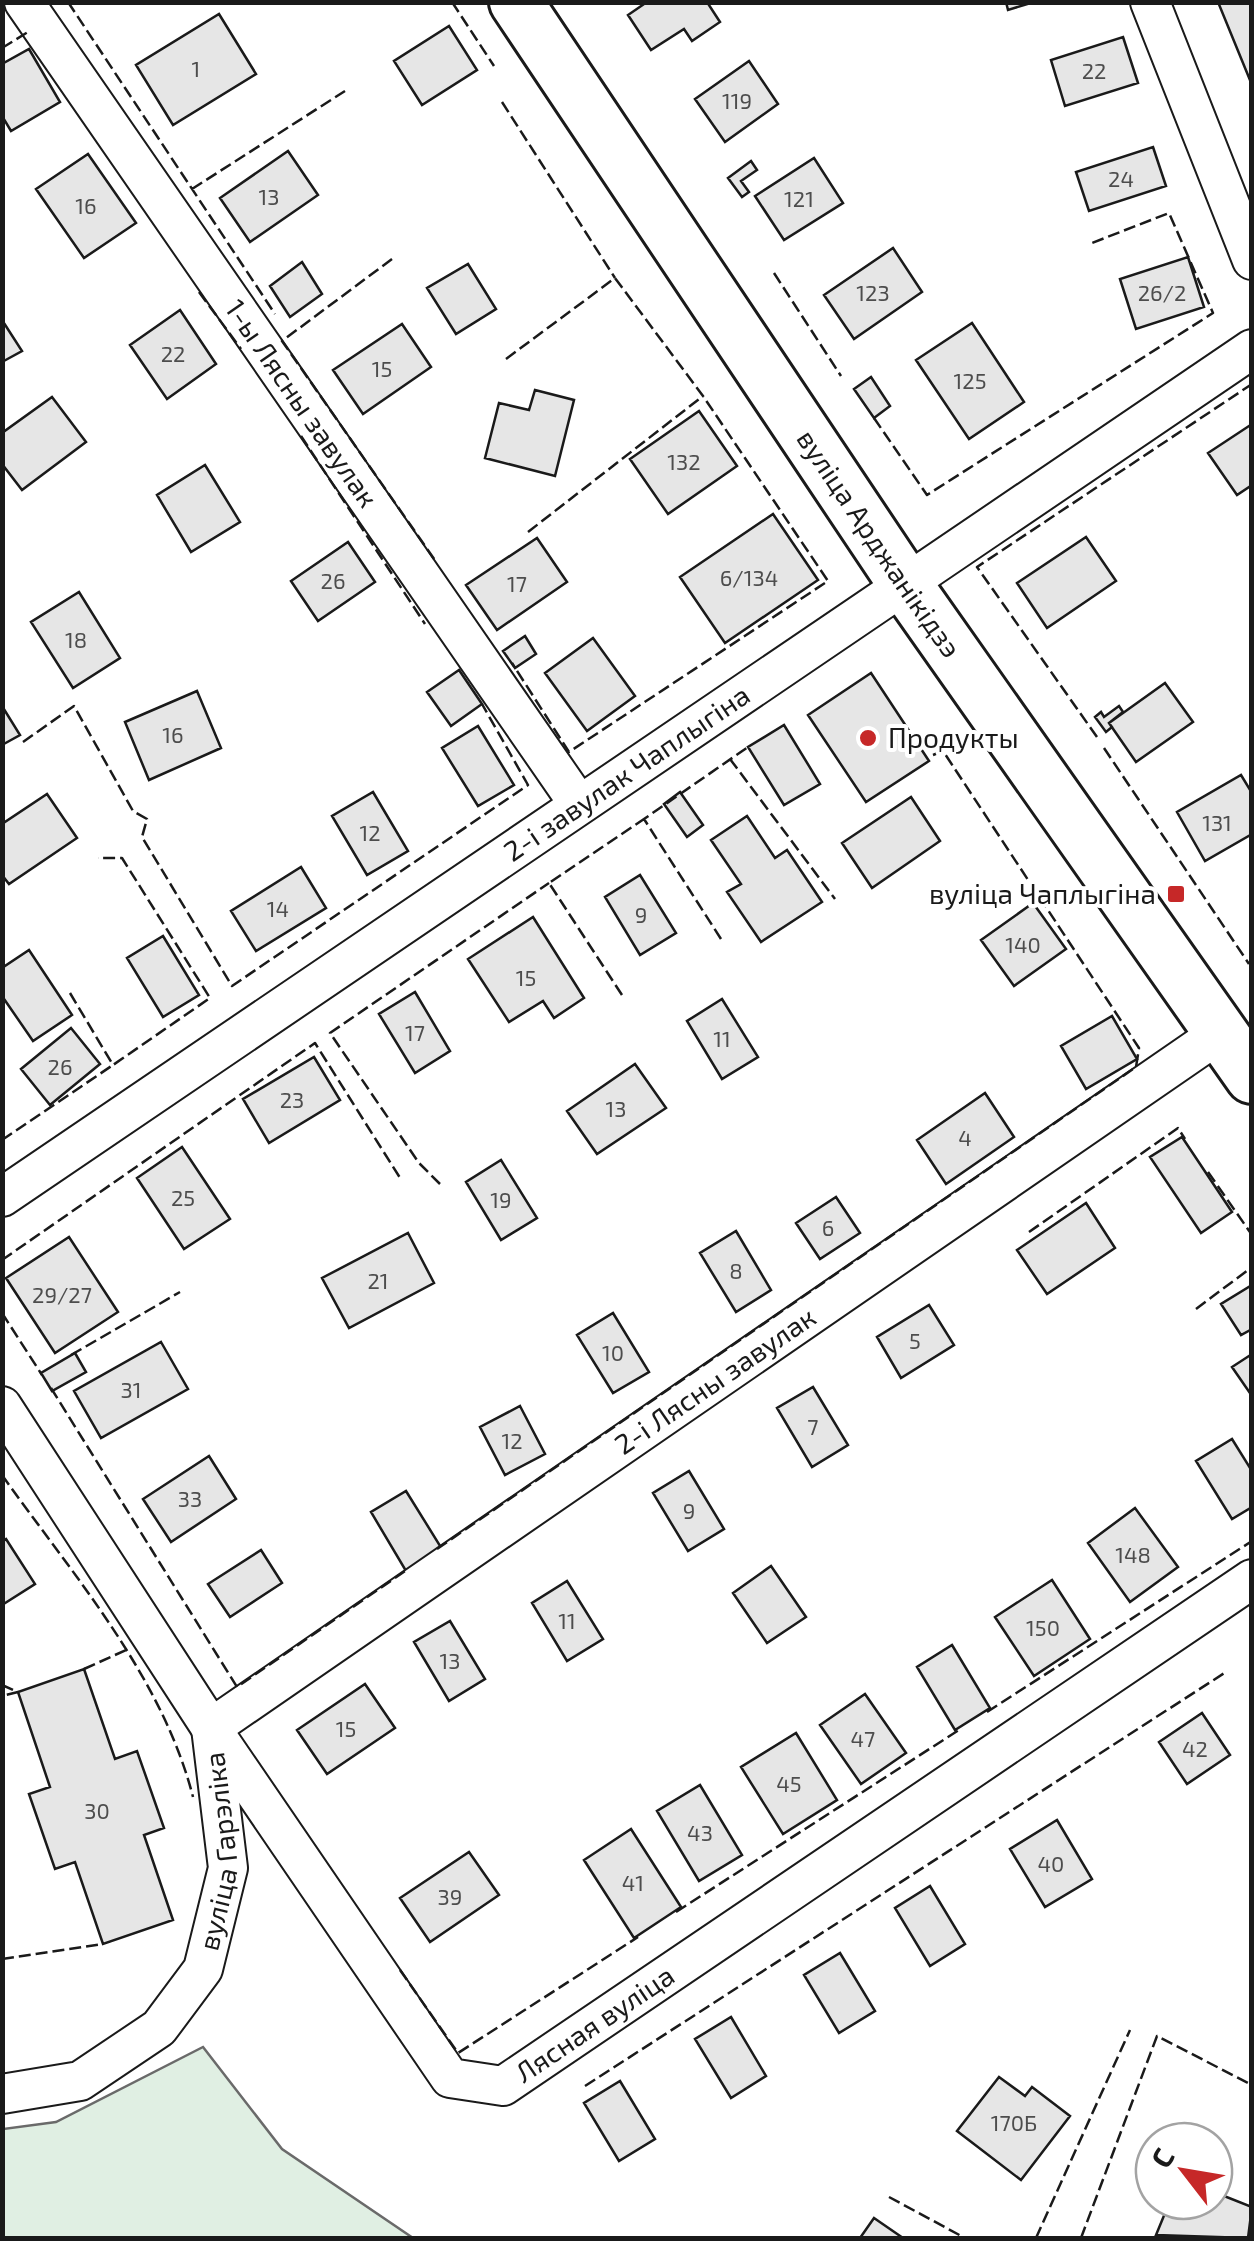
<svg xmlns="http://www.w3.org/2000/svg" width="1254" height="2241" font-family="'Exo 2',sans-serif">
<rect width="100%" height="100%" fill="#fff"/>
<path fill="#e0efe3" stroke="#6a6a6a" stroke-width="2.5" d="M203 2047 282 2149 413 2238H3V2129L56 2122Z"/>
<path fill="#e6e6e6" stroke="#1a1a1a" stroke-width="2.5" d="M647 2H707L720 22 692 41 684 29 651 50 628 15Z
M1006 2H1034L1008 10Z
M1218 2H1252V85Z
M219 14 256 74 173 125 136 65Z
M449 26 477 70 422 105 394 61Z
M1123 37 1138 83 1065 106 1051 60Z
M29 49 60 102 11 131 2 116V64Z
M749 61 778 104 725 142 695 99Z
M1153 147 1166 186 1089 211 1076 172Z
M288 151 318 195 250 242 220 198Z
M88 154 136 223 84 258 36 189Z
M814 158 843 203 784 240 755 196Z
M751 161 757 170 741 181 749 192 742 197 728 178Z
M893 248 922 292 854 339 824 295Z
M1188 257 1204 307 1136 329 1120 279Z
M302 262 322 294 290 317 270 286Z
M468 264 496 309 456 334 427 288Z
M180 310 216 364 167 399 130 345Z
M2 320 22 351 2 362Z
M972 323 1024 402 969 439 916 360Z
M402 324 431 367 363 414 333 370Z
M871 377 890 406 874 418 854 389Z
M535 390 574 400 555 476 485 458 499 403 529 410Z
M52 397 86 442 22 490 2 464V433Z
M699 411 737 466 668 514 630 459Z
M1252 424V485L1237 495 1208 453Z
M205 465 240 522 191 552 157 495Z
M773 514 818 580 725 643 680 577Z
M1086 537 1116 581 1047 628 1017 583Z
M537 538 567 582 497 630 466 585Z
M348 542 375 582 318 621 291 581Z
M79 592 120 658 73 688 31 622Z
M525 636 536 654 515 668 503 651Z
M593 638 635 696 587 731 545 673Z
M459 670 482 704 451 726 427 692Z
M871 673 929 761 866 802 808 715Z
M1165 683 1193 722 1136 762 1109 723Z
M197 691 221 748 149 780 125 722Z
M2 706 20 735 2 745Z
M1119 706 1123 712 1109 723 1112 727 1106 732 1095 717 1101 712 1104 717Z
M784 725 820 784 784 805 748 747Z
M478 726 514 785 478 806 442 748Z
M1241 775 1252 793V834L1205 861 1177 812Z
M373 792 408 851 367 875 332 816Z
M680 792 703 825 687 837 664 804Z
M47 794 77 838 9 884 2 875V824Z
M911 797 940 841 872 888 842 843Z
M747 816 775 858 787 850 822 902 761 942 727 892 741 884 711 840Z
M301 867 326 908 256 951 231 911Z
M640 875 676 933 640 955 605 897Z
M1033 903 1066 949 1014 986 981 940Z
M533 917 584 998 554 1018 543 1001 509 1022 468 959Z
M163 936 199 995 163 1017 127 958Z
M29 950 72 1015 33 1041 2 996V968Z
M415 992 450 1051 415 1073 379 1014Z
M722 999 758 1057 722 1079 687 1021Z
M1112 1016 1137 1059 1086 1089 1061 1046Z
M71 1028 100 1064 50 1105 21 1069Z
M314 1057 340 1100 269 1143 243 1099Z
M635 1064 666 1108 597 1154 567 1111Z
M985 1093 1014 1137 946 1184 917 1140Z
M1182 1137 1232 1212 1201 1233 1150 1157Z
M182 1147 230 1219 184 1249 137 1178Z
M501 1160 537 1218 501 1240 466 1182Z
M836 1197 860 1233 820 1259 796 1223Z
M1086 1203 1115 1248 1047 1294 1017 1250Z
M736 1231 771 1290 736 1312 700 1253Z
M408 1233 434 1283 349 1328 322 1278Z
M69 1237 118 1312 55 1353 6 1278Z
M1252 1285V1329L1241 1335 1221 1304Z
M929 1305 954 1345 901 1378 877 1337Z
M613 1313 649 1372 613 1393 577 1335Z
M161 1342 188 1389 101 1438 74 1391Z
M75 1353 86 1372 52 1391 41 1373Z
M1252 1354V1396L1232 1367Z
M813 1387 848 1445 812 1467 777 1408Z
M520 1406 545 1454 505 1475 480 1427Z
M1232 1439 1252 1471V1507L1232 1519 1196 1461Z
M209 1456 236 1499 171 1542 143 1499Z
M689 1471 724 1529 688 1551 653 1493Z
M406 1491 442 1549 406 1571 371 1512Z
M1135 1508 1178 1567 1130 1602 1088 1543Z
M6 1539 35 1584 2 1605V1542Z
M261 1550 282 1583 230 1617 208 1584Z
M771 1566 806 1617 767 1643 733 1593Z
M1052 1580 1090 1639 1034 1676 995 1617Z
M567 1581 603 1639 567 1661 532 1603Z
M450 1621 485 1679 449 1701 414 1642Z
M952 1645 990 1708 955 1730 917 1667Z
M84 1669 115 1759 137 1751 164 1828 144 1835 173 1920 103 1944 75 1862 55 1869 29 1794 50 1787 18 1692Z
M365 1684 395 1728 327 1774 297 1730Z
M865 1694 906 1753 861 1784 820 1725Z
M1202 1713 1230 1755 1187 1784 1159 1742Z
M796 1733 837 1800 783 1834 741 1767Z
M700 1785 742 1855 699 1881 657 1811Z
M1057 1820 1092 1879 1045 1907 1010 1849Z
M631 1829 681 1907 634 1938 584 1860Z
M469 1852 499 1895 430 1942 400 1898Z
M930 1886 965 1944 930 1966 895 1908Z
M840 1953 875 2011 839 2033 804 1975Z
M731 2017 766 2076 731 2098 695 2039Z
M999 2077 1025 2096 1032 2087 1070 2116 1021 2180 957 2131Z
M620 2081 655 2139 619 2161 584 2103Z
M1214 2192 1252 2207 1248 2238 1156 2235 1170 2201H1214Z
M874 2218 903 2238H860Z"/>
<g fill="none" stroke-linecap="round" stroke-linejoin="round">
<g stroke="#1a1a1a" stroke-width="42">
<g id="minor">
<path id="s1" d="M24 2 578 803"/>
<path d="M1150 2 1252 260"/>
<path id="s2" d="M2 1197 1252 349"/>
<path id="s3" d="M2 1406 211 1728 450 2078 503 2086 1252 1579"/>
<path id="s4" d="M2 2094 80 2081 159 2028 203 1969 228 1868 211 1728 1220 1033"/>
</g>
</g>
<g stroke="#1a1a1a" stroke-width="58">
<g id="secondary">
<path id="s5" d="M516 2 905 584 1252 1077"/>
</g>
</g>
<use href="#minor" stroke="#fff" stroke-width="38"/>
<use href="#secondary" stroke="#fff" stroke-width="52"/>
<path stroke="#1a1a1a" stroke-width="2.5" stroke-dasharray="12 5" stroke-linecap="butt" d="M68 2 275 314
M452 2 494 66
M2 48 28 32
M502 102 615 278
M192 189 345 91
M392 259 282 341 437 563
M774 273 841 376
M199 292 241 349
M506 359 615 278 703 396 828 581 569 752 512 663
M874 418 927 495 1213 313 1169 213 1092 243
M301 436 425 624
M528 532 703 396
M1097 737 977 567 1252 384
M23 742 74 706 133 811 147 819 142 837 232 986 528 785 482 704
M1104 748 1249 964
M730 759 835 899
M721 939 644 819 748 747
M70 993 113 1065 210 998 122 858H98
M622 995 549 883 644 819
M2 1140 113 1065
M1208 1172 1252 1235
M440 1184 419 1163 330 1033 549 883
M1029 1232 1178 1128 1185 1139
M2 1260 315 1043 402 1181
M1196 1309 1252 1267
M2 1313 42 1375
M71 1355 180 1292
M51 1388 237 1687 408 1569
M2 1475C73 1575 162 1676 193 1797
M437 1549 1136 1067 1139 1048 943 751 933 755
M84 1669 126 1650
M2 1685 18 1692 2 1696
M987 1712 1252 1541
M676 1912 962 1728
M2 1959 103 1944
M400 1970 458 2053 638 1937
M585 2086 1226 1672
M889 2197 965 2238
M1036 2238 1130 2030
M1081 2238 1157 2036 1252 2085"/>
</g>
<g fill="#c62828" stroke="#fff" stroke-width="4">
<circle cx="868" cy="738" r="10"/>
<rect x="1166" y="884" width="20" height="20" rx="5"/>
</g>
<g text-anchor="middle" stroke-width="8" stroke-linejoin="round" paint-order="stroke">
<g font-size="22" fill="#4d4d4d">
<text x="196" y="77">1</text>
<text x="1094" y="79">22</text>
<text x="737" y="109">119</text>
<text x="1121" y="187">24</text>
<text x="269" y="205">13</text>
<text x="799" y="207">121</text>
<text x="86" y="214">16</text>
<text x="873" y="301">123</text>
<text x="1162" y="301">26/2</text>
<text x="173" y="362">22</text>
<text x="382" y="377">15</text>
<text x="970" y="389">125</text>
<text x="684" y="470">132</text>
<text x="749" y="586">6/134</text>
<text x="333" y="589">26</text>
<text x="517" y="592">17</text>
<text x="76" y="648">18</text>
<text x="173" y="743">16</text>
<text x="1217" y="831">131</text>
<text x="370" y="841">12</text>
<text x="278" y="917">14</text>
<text x="641" y="923">9</text>
<text x="1023" y="953">140</text>
<text x="526" y="986">15</text>
<text x="415" y="1041">17</text>
<text x="722" y="1047">11</text>
<text x="60" y="1075">26</text>
<text x="292" y="1108">23</text>
<text x="616" y="1117">13</text>
<text x="965" y="1146">4</text>
<text x="183" y="1206">25</text>
<text x="501" y="1208">19</text>
<text x="828" y="1236">6</text>
<text x="736" y="1279">8</text>
<text x="378" y="1289">21</text>
<text x="62" y="1303">29/27</text>
<text x="915" y="1349">5</text>
<text x="613" y="1361">10</text>
<text x="131" y="1398">31</text>
<text x="813" y="1435">7</text>
<text x="512" y="1449">12</text>
<text x="190" y="1507">33</text>
<text x="689" y="1519">9</text>
<text x="1133" y="1563">148</text>
<text x="567" y="1629">11</text>
<text x="1043" y="1636">150</text>
<text x="450" y="1669">13</text>
<text x="346" y="1737">15</text>
<text x="863" y="1747">47</text>
<text x="1195" y="1757">42</text>
<text x="789" y="1792">45</text>
<text x="97" y="1819">30</text>
<text x="700" y="1841">43</text>
<text x="1051" y="1872">40</text>
<text x="633" y="1891">41</text>
<text x="450" y="1905">39</text>
<text x="1014" y="2131">170Б</text>
</g>
<g font-size="28" fill="#1a1a1a" stroke="#fff">
<text dy="10" stroke="none"><textPath href="#s1" startOffset="488">1-ы Лясны завулак</textPath></text>
<text dy="10" stroke="none"><textPath href="#s5" startOffset="652">вуліца Арджанікідзэ</textPath></text>
<text dy="10" stroke="none"><textPath href="#s2" startOffset="755">2-і завулак Чаплыгіна</textPath></text>
<text dy="10" stroke="none"><textPath href="#s4" startOffset="1105">2-і Лясны завулак</textPath></text>
<text dy="10" stroke="none"><textPath href="#s4" startOffset="368">вуліца Гарэліка</textPath></text>
<text dy="10" stroke="none"><textPath href="#s3" startOffset="972">Лясная вуліца</textPath></text>
</g>
<g font-size="28" fill="#1a1a1a" stroke="#fff" text-anchor="start">
<text x="888" y="748">Продукты</text>
<text x="1156" y="904" text-anchor="end">вуліца Чаплыгіна</text>
</g>
</g>
<rect width="1254" height="2241" fill="none" stroke="#1a1a1a" stroke-width="10"/>
<g transform="translate(1184 2171) rotate(301)"><circle r="48" fill="#ffffff" stroke="#a3a3a3" stroke-width="2.5"/>
<path d="M0-8L18 38L0 25L-18 38Z" fill="#c62828"/>
<text y="-15" font-size="28" font-weight="bold" text-anchor="middle" fill="#1a1a1a">С</text>
</g>
</svg>
